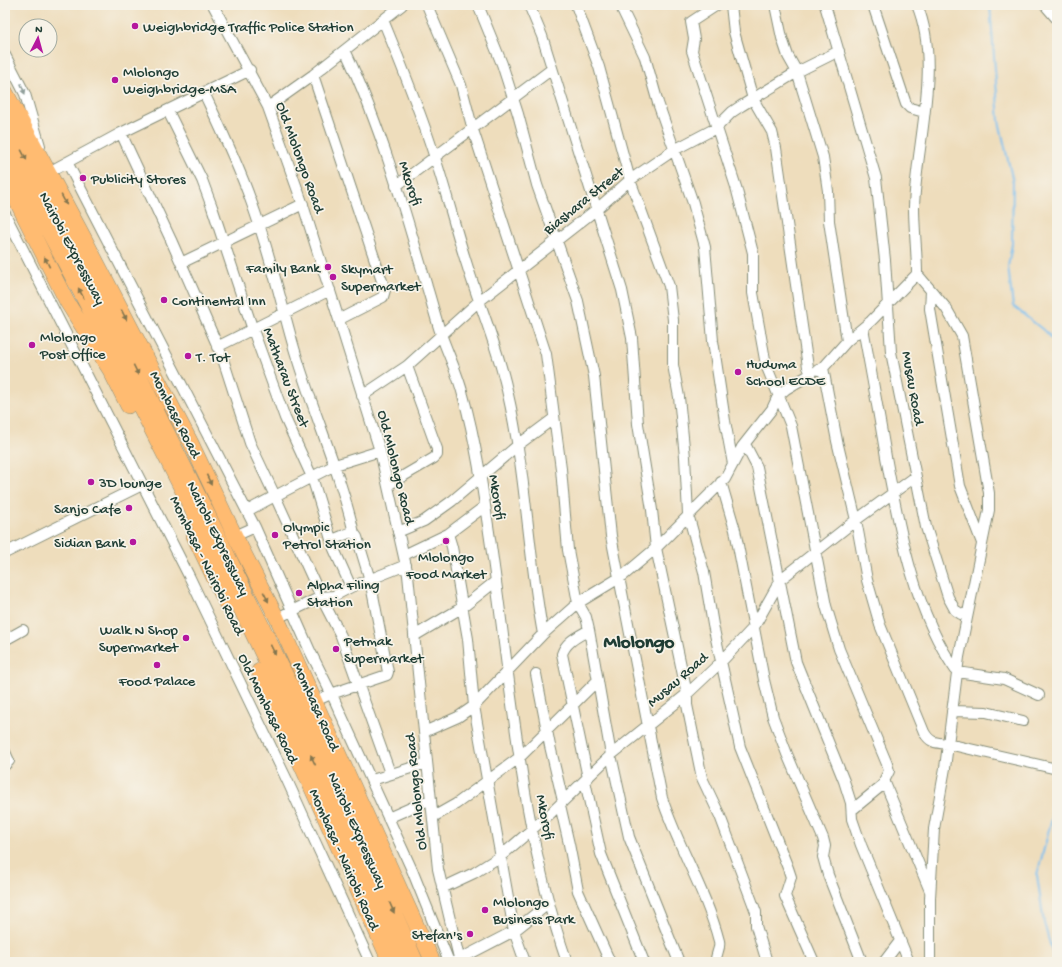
<svg xmlns="http://www.w3.org/2000/svg" width="1062" height="967" font-family="'Gochi Hand',sans-serif">
<rect width="100%" height="100%" fill="#f7f3e8"/>
<filter id="ink" filterUnits="userSpaceOnUse"><feTurbulence type="fractalNoise" baseFrequency=".025" numOctaves="2"/><feDisplacementMap in="SourceGraphic" scale="8" xChannelSelector="R" yChannelSelector="G"/><feConvolveMatrix kernelMatrix="1 2 1 2 8 2 1 2 1" color-interpolation-filters="sRGB"/></filter>
<filter id="wash" filterUnits="userSpaceOnUse"><feTurbulence type="fractalNoise" baseFrequency=".012" numOctaves="4" result="noise"/><feDisplacementMap in="SourceGraphic" scale="16" xChannelSelector="R" yChannelSelector="G"/><feGaussianBlur stdDeviation="0.9" result="paint"/><feColorMatrix in="noise" values="0 0 0 0 0 0 0 0 0 0 0 0 0 0 0 0 0 1.4 0 .05"/><feComposite in="paint" operator="in"/></filter>
<g filter="url(#wash)">
<rect width="100%" height="100%" fill="#eeddbc"/>
<g fill="none" stroke-linecap="round" stroke-linejoin="round">
<path stroke="#79bff0" stroke-width="2" d="M990 5 999 121 1013 182 1012 244 1008 267 1013 306 1047 333 1057 345
M1053 765 1057 747
M1052 772 1050 785 1054 811 1037 875 1044 923 1055 962"/>
</g>
</g>
<g filter="url(#ink)">
<g fill="none" stroke-linecap="round" stroke-linejoin="round">
<g stroke="#868d78" stroke-width="12">
<path id="minor" d="M213 5 268 107 303 205 380 451 408 575 438 869 460 962
M427 5 461 85 473 130 546 354 561 469 568 550 578 603 586 617 589 630 611 755 629 837 679 962
M478 5 502 64 518 114 537 185 578 301 594 376 611 536 662 798C678 847 706 891 719 941 721 949 715 954 716 962
M529 5 542 36 622 290 632 338 638 424 652 510 656 548 687 694V705L702 778 720 816 756 912V926L767 962
M576 5 599 67 630 180 669 286 673 320V365L679 397 685 457 688 514 704 572 713 625 740 747 788 868 791 877 785 896 814 962
M620 5 645 57 658 103 693 203 705 247 713 341 725 421 733 464
M717 5 691 22 694 39 692 51 736 187 753 253V293L766 365 791 426 826 606 839 649 887 764 889 771 885 779V783L930 891
M775 5 782 38 788 56 797 72 823 157 828 191 829 221 847 341
M825 5 876 178 885 260 891 352 926 527 948 597 955 610 961 614 967 615
M873 5 906 104 910 108 924 112
M1045 5 1057 19
M383 20C402 66 421 113 436 161 447 195 456 231 467 265 480 307 498 348 507 390 526 471 528 554 543 634
M345 50C380 125 404 207 427 287 432 303 436 320 442 337 449 356 458 375 463 395 476 442 483 491 490 539 511 679 520 828 567 962
M5 55 25 94 40 146
M313 75 385 290 383 297 340 319
M204 93C221 129 238 164 251 201 268 247 279 294 292 341 310 406 339 467 354 533
M268 107 313 75 402 5
M168 111 202 180 212 207 253 330 285 418 312 477 334 549 351 587
M121 133 171 240 222 356 250 443 275 496 335 465 380 451
M67 162 255 527 310 651 334 699 412 870 449 962
M49 172 121 133 250 70
M396 186 552 69
M5 214 189 576 287 780 370 962
M181 263 303 204
M917 274 946 308 962 336 989 493V510L959 657 945 768 934 829 930 898V962
M931 291 930 309 960 486 982 543
M863 328C871 371 879 414 886 457 899 528 914 612 957 672L1004 679 1039 695
M217 347 330 290
M823 368 837 441 856 520 867 580 880 625 924 732C930 743 936 743 948 744L1057 769
M818 370 823 368 847 341 871 321 917 274C917 252 914 229 914 207 916 144 942 65 917 5
M362 396 407 366 478 302 597 209 630 180 674 150 716 128 732 112 741 106 797 72 839 51
M745 444 757 467 796 662 844 781 851 803 852 819 861 845 909 962
M721 482 735 530 764 680 773 717 787 754 823 838 825 846 823 857 828 875 862 962
M388 485 434 458 437 455V449L407 366
M247 511 275 496 321 597 341 636 390 773
M398 532 424 521 452 501 518 445 553 419
M448 534 452 547 468 639 474 706 514 931 525 962
M235 536 255 527
M5 553 142 485
M404 555 448 534 485 506
M277 618 321 597 334 596 351 587 406 565
M414 636 463 607 496 581
M5 640 23 630
M536 674 550 746 563 801
M315 701 331 694 387 675 388 672 370 580 357 537 354 533H349L332 540
M952 711 986 712 1023 721
M424 732 458 717 474 706 543 634 578 603 624 575 656 548 725 479 742 447 772 409 778 396 786 389 811 374 808 367 776 148 772 132 753 99 734 32 731 5
M5 752 9 761 5 765
M588 778 562 654C566 641 579 636 589 630
M372 780 427 763
M585 781 601 854 644 962
M560 805 569 844 578 891 610 962
M852 810 885 783
M433 817 456 804 520 757 598 680
M388 818 431 799
M442 888 474 873 501 856 551 813 611 755 687 694 721 662 754 627 781 579 856 520 915 477
M454 962 514 931 548 904
M884 962 900 941"/>
</g>
<g stroke="#868d78" stroke-width="16">
<path id="highway" d="M5 91 83 236 191 443 235 536 277 618 433 962
M5 121 112 321 208 515 325 756 416 962
M5 150C78 286 150 423 218 562 283 694 344 827 403 962
M5 178 67 302 110 370 128 406
M194 536 227 605
M259 671 390 962"/>
</g>
<use href="#minor" stroke="#fff" stroke-width="10"/>
<use href="#highway" stroke="#ffbb71" stroke-width="15"/>
</g>
<defs><path id="oneway-solid" d="M-6-.8H1V-3.2L6.5 0L1 3.2V.8H-6Z"/></defs>
<use fill="#8f9e9a" href="#oneway-solid" transform="translate(23 89) rotate(69)"/>
<g fill="#84764f">
<use href="#oneway-solid" transform="translate(24 155) rotate(62)"/>
<use href="#oneway-solid" transform="translate(64 200) rotate(62)"/>
<use href="#oneway-solid" transform="translate(47 262) rotate(-116)"/>
<use href="#oneway-solid" transform="translate(81 293) rotate(-118)"/>
<use href="#oneway-solid" transform="translate(124 315) rotate(63)"/>
<use href="#oneway-solid" transform="translate(136 370) rotate(64)"/>
<use href="#oneway-solid" transform="translate(209 480) rotate(65)"/>
<use href="#oneway-solid" transform="translate(266 597) rotate(63)"/>
<use href="#oneway-solid" transform="translate(273 650) rotate(64)"/>
<use href="#oneway-solid" transform="translate(313 760) rotate(-115)"/>
<use href="#oneway-solid" transform="translate(392 908) rotate(66)"/>
</g>
</g>
<g fill="#b5179e" stroke="#f7f3e8" stroke-width="1.5">
<circle cx="135" cy="26" r="4"/>
<circle cx="115" cy="80" r="4"/>
<circle cx="83" cy="178" r="4"/>
<circle cx="328" cy="267" r="4"/>
<circle cx="333" cy="277" r="4"/>
<circle cx="164" cy="300" r="4"/>
<circle cx="32" cy="345" r="4"/>
<circle cx="188" cy="356" r="4"/>
<circle cx="738" cy="372" r="4"/>
<circle cx="91" cy="482" r="4"/>
<circle cx="129" cy="508" r="4"/>
<circle cx="275" cy="535" r="4"/>
<circle cx="446" cy="541" r="4"/>
<circle cx="133" cy="542" r="4"/>
<circle cx="299" cy="593" r="4"/>
<circle cx="186" cy="638" r="4"/>
<circle cx="336" cy="649" r="4"/>
<circle cx="157" cy="665" r="4"/>
<circle cx="485" cy="910" r="4"/>
<circle cx="470" cy="934" r="4"/>
</g>
<g text-anchor="middle" stroke-width="3.5" stroke-linejoin="round" paint-order="stroke">
<g font-size="15" fill="#1f3d34" stroke="#f7f3e8" text-anchor="start">
<text x="143" y="31">Weighbridge Traffic Police Station</text>
<text x="123" y="76">Mlolongo<tspan x="123" dy="17">Weighbridge-MSA</tspan></text>
<text x="91" y="183">Publicity Stores</text>
<text x="320" y="272" text-anchor="end">Family Bank</text>
<text x="341" y="273">Skymart<tspan x="341" dy="17">Supermarket</tspan></text>
<text x="172" y="305">Continental Inn</text>
<text x="40" y="341">Mlolongo<tspan x="40" dy="17">Post Office</tspan></text>
<text x="196" y="361">T. Tot</text>
<text x="746" y="368">Huduma<tspan x="746" dy="17">School ECDE</tspan></text>
<text x="99" y="487">3D lounge</text>
<text x="121" y="513" text-anchor="end">Sanjo Cafe</text>
<text x="283" y="531">Olympic<tspan x="283" dy="17">Petrol Station</tspan></text>
<text x="125" y="547" text-anchor="end">Sidian Bank</text>
<text x="446" y="561" text-anchor="middle">Mlolongo<tspan x="446" dy="17">Food Market</tspan></text>
<text x="307" y="589">Alpha Filing<tspan x="307" dy="17">Station</tspan></text>
<text x="178" y="634" text-anchor="end">Walk N Shop<tspan x="178" dy="17">Supermarket</tspan></text>
<text x="344" y="645">Petmak<tspan x="344" dy="17">Supermarket</tspan></text>
<text x="157" y="685" text-anchor="middle">Food Palace</text>
<text x="493" y="906">Mlolongo<tspan x="493" dy="17">Business Park</tspan></text>
<text x="462" y="939" text-anchor="end">Stefan's</text>
</g>
<g font-size="15" fill="#1f3d34" stroke="#f7f3e8">
<text transform="translate(301 157) rotate(70)" y="5">Old Mlolongo Road</text>
<text transform="translate(411 183) rotate(72)" y="5">Mkorofi</text>
<text transform="translate(583 200) rotate(-39)" y="5">Biashara Street</text>
<text transform="translate(73 248) rotate(62)" y="5">Nairobi Expressway</text>
<text transform="translate(287 377) rotate(69)" y="5">Matharau Street</text>
<text transform="translate(914 388) rotate(80)" y="5">Musau Road</text>
<text transform="translate(176 414) rotate(63)" y="5">Mombasa Road</text>
<text transform="translate(397 467) rotate(76)" y="5">Old Mlolongo Road</text>
<text transform="translate(498 497) rotate(81)" y="5">Mkorofi</text>
<text transform="translate(219 538) rotate(64)" y="5">Nairobi Expressway</text>
<text transform="translate(208 565) rotate(64)" y="5">Mombasa - Nairobi Road</text>
<text transform="translate(677 679) rotate(-41)" y="5">Musau Road</text>
<text transform="translate(317 706) rotate(66)" y="5">Mombasa Road</text>
<text transform="translate(269 708) rotate(64)" y="5">Old Mombasa Road</text>
<text transform="translate(415 792) rotate(-96)" y="5">Old Mlolongo Road</text>
<text transform="translate(546 817) rotate(79)" y="5">Mkorofi</text>
<text transform="translate(358 830) rotate(66)" y="5">Nairobi Expressway</text>
<text transform="translate(345 859) rotate(66)" y="5">Mombasa - Nairobi Road</text>
</g>
<g font-size="19" font-weight="bold" fill="#1f3d34" stroke="#f7f3e8">
<text x="639" y="647">Mlolongo</text>
</g>
</g>
<rect width="1062" height="967" fill="none" stroke="#f7f3e8" stroke-width="20"/>
<g transform="translate(38 38) rotate(6)"><circle r="19" fill="#f7f3e8" stroke="#a1aaa0"/>
<path d="M0-3L7 15L0 10L-7 15Z" fill="#b5179e"/>
<text y="-6" font-size="11" font-weight="bold" text-anchor="middle" fill="#1f3d34">N</text>
</g>
</svg>
